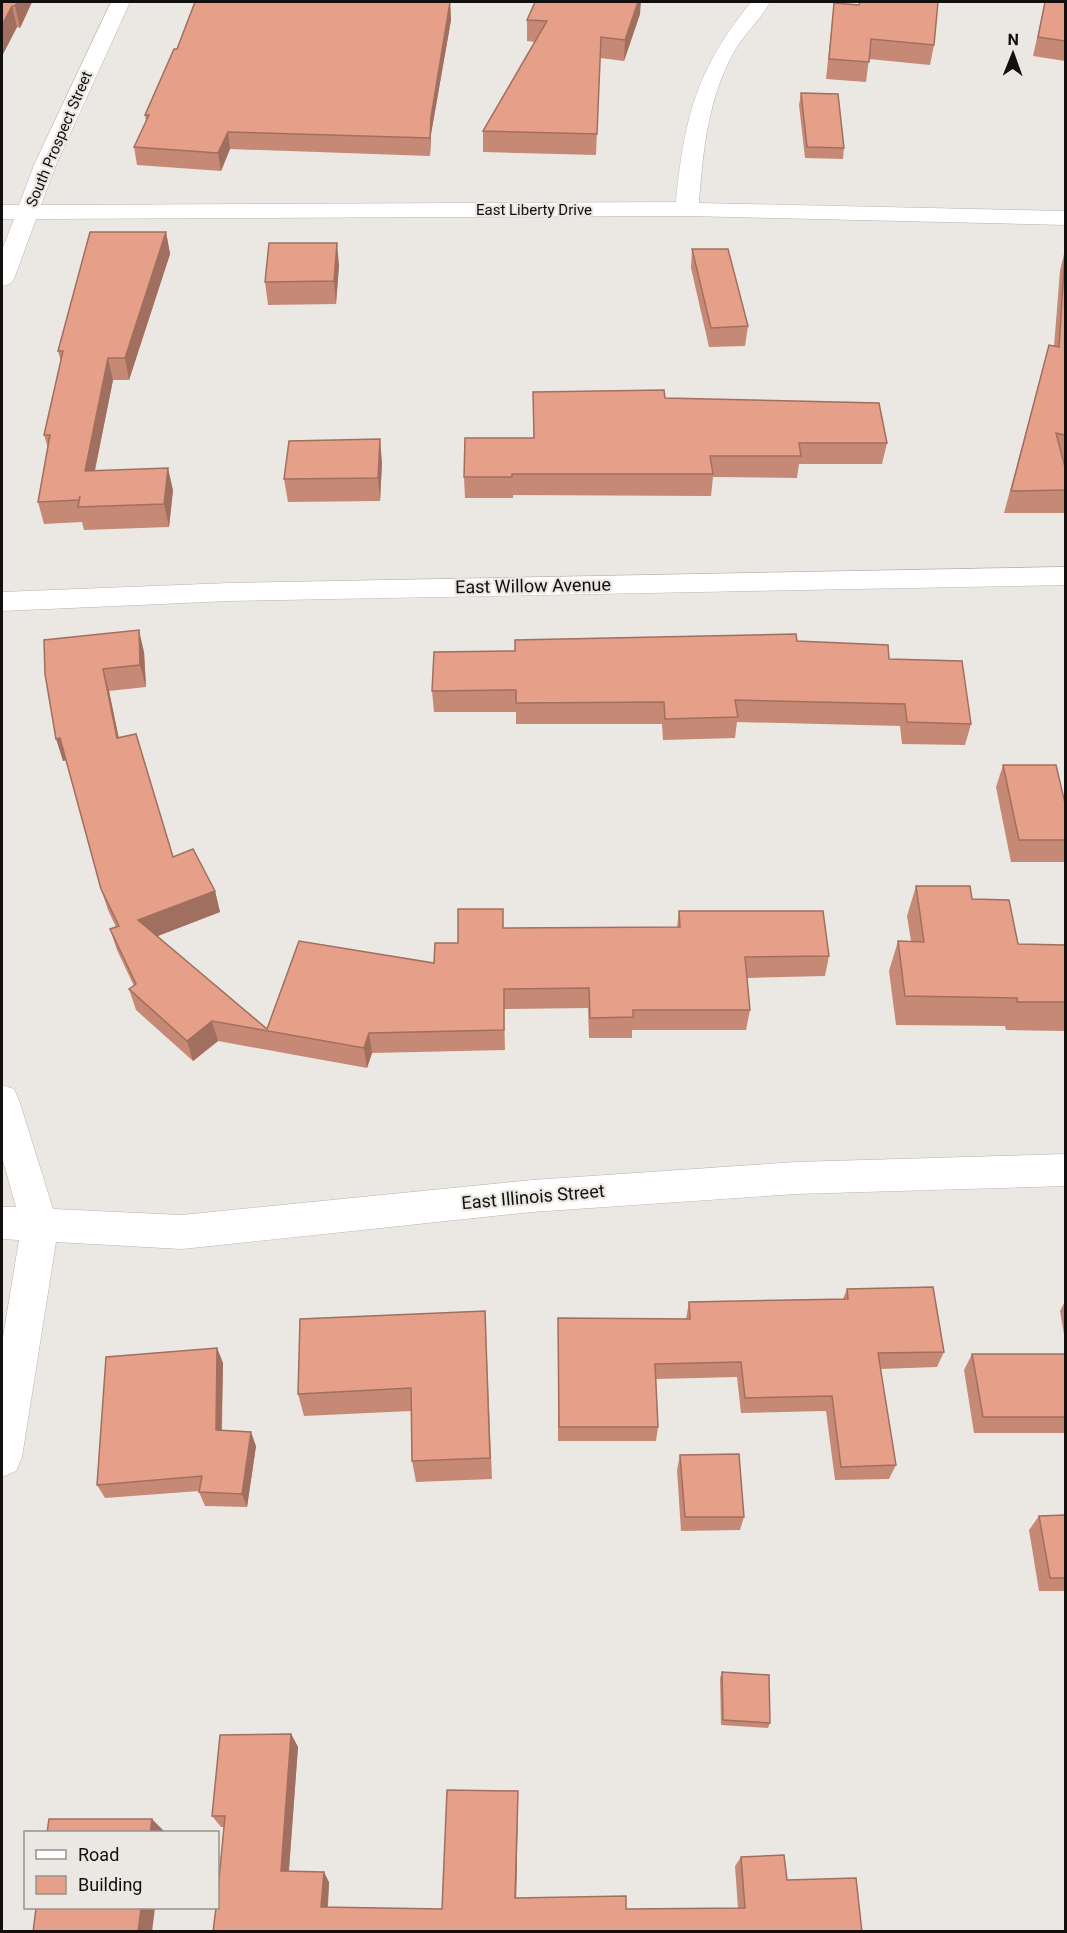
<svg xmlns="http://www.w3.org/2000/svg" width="1067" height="1933" font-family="Roboto,sans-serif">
<rect width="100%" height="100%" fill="#ebe8e3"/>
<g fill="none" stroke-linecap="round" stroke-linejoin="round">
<g stroke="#b7b4af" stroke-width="1">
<path id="street" d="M111 2H130L56 165 41 205 676 202C684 118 697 68 751 2H770C762 18 745 33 735 50 708 97 703 150 699 203L1066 211V225L687 216 36 219 14 279 10 284 2 286V250L14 219H2V205H19L34 165Z
M1066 567V585L229 601 2 611V592L229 583Z
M2 1085 14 1089 19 1100 53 1209 182 1215 532 1180 796 1162 1066 1154V1186L796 1194 532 1212 182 1249 56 1242 22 1457 16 1471 2 1477V1343L19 1240 2 1239V1207H16L2 1157Z"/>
</g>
<use href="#street" fill="#fff" fill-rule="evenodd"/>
</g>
<path fill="#c68975" d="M2 2H32L20 28 17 27 2 56Z
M450 2 451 20 431 134 430 156 230 149 221 171 137 165 134 147 146 122 145 115 177 49Z
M1045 2H1065V61L1033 56Z
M834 3 934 45 930 65 869 59 866 82 826 79Z
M640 14 624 61 600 58 596 155 483 152V131L535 42 527 41V20Z
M801 93 844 148 843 159 805 158 799 105Z
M166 232 170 254 129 380H113L95 471 173 490 169 527 84 530 82 522 44 524 38 502 48 448 44 435 61 362 58 351Z
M692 249 748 326 745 346 709 347 691 268Z
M1065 250V459H1063L1065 467V513H1004L1049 345 1054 346 1060 271Z
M339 265 336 304 268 305 265 282Z
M533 392 665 398 887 443 882 464H799L797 478 713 477 711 496 513 495V498H465L464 477 534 438Z
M382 462 380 501 288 502 284 479Z
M797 641 889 659 971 724 965 745 902 744 900 726 737 722 735 738 663 740 662 724H516V712H434L432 691Z
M144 652 146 687 109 691 119 738 173 857 215 891 220 912 157 936 267 1029 434 963 458 943 503 928 677 927 679 911 829 956 825 976 747 978 750 1010 746 1030H632V1038H589L588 1008 504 1009 505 1050 372 1053 367 1068 218 1041 193 1061 136 1010 129 989 134 986 117 950 110 929 116 927 108 910 101 889 66 760 63 761 45 674Z
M1003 765 1065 803V862H1011L996 787Z
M916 886 972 899 1018 944 1065 945V1031L1006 1030 1005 1026 896 1025 889 971 898 941H911L907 916Z
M847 1289 944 1352 937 1367 880 1369 896 1465 889 1479 835 1480 826 1411 741 1413 737 1377 656 1379 658 1427 656 1441H558V1318L686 1319 689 1302 843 1299Z
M1065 1301V1340L1060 1311Z
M485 1311 492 1479 416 1482 412 1461 411 1411 304 1416 298 1394Z
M217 1348 223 1363 222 1430 256 1446 247 1507 205 1506 199 1492V1491L105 1498 97 1485Z
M972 1354H1065V1433H974L964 1370Z
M680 1455 744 1517 740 1530 681 1531 677 1470Z
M1065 1515V1591H1039L1029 1530 1039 1516Z
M722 1672 770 1723 768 1728 721 1725 720 1678Z
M291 1734 298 1747 289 1871 329 1882 328 1907 442 1909 518 1791 516 1898 626 1909 738 1908 735 1866 741 1857 787 1880 862 1932H213L224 1827H221L212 1816Z"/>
<path fill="#a16f5f" d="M17 2H32L20 28 15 6Z
M450 2 451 20 431 134 430 156V138L431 117Z
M638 2H641L640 14 624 61 625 40Z
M12 6 17 27 2 56V25Z
M228 132 230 149 221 171 218 153Z
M166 232 170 254 129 380 125 358Z
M337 243 339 265 336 304 334 281Z
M108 358 113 380 90 493 85 471Z
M380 439 382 462 380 501 378 478Z
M168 468 173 490 169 527 164 504Z
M139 630 144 652 146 687 140 665Z
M103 669 109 691 123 760 117 738Z
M60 738 67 760 63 761 56 739Z
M215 891 220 912 145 941 138 920Z
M212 1021 218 1041 193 1061 187 1041Z
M369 1033 372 1053 367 1068 364 1048Z
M217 1348 223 1363 221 1444 216 1430Z
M251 1432 256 1446 247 1507 242 1494Z
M291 1734 298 1747 288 1881 281 1871Z
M518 1791V1802L516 1907 515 1898Z
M152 1819 164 1831V1833H150Z
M324 1872 329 1882 327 1916 321 1907Z
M141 1908H155L152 1932H138Z"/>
<path fill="#e69f88" stroke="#a16f5f" stroke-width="1.5" d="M2 2H17L15 6H12L2 25Z
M195 2H450L431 117 430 138 228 132 218 153 134 147 149 115H145L174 49H177Z
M535 2H638L625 40 601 37 597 134 483 131 547 21 527 20Z
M860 2H938L934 45 871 39 869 62 829 59 834 3 859 5Z
M1045 2H1065V41L1038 37Z
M801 93 838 94 844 148 807 147Z
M90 232H166L125 358H108L85 471 168 468 164 504 78 507 80 496 79 500 38 502 50 435H44L63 351H58Z
M269 243H337L334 281 265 282Z
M692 249H728L748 326 711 328Z
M1065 253V435L1056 433 1065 467V490L1011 491 1049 345 1059 347Z
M664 390 665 398 879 403 887 443H799L801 456H710L713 474H512V477H464L465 438H534L533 392Z
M380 439 378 478 284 479 289 441Z
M139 630 140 665 103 669 117 738 136 734 173 857 193 849 215 891 138 920 267 1029 299 941 434 963 435 943H458V909H503V928L680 927 679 911H823L829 956 745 957 750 1010H633V1017L590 1018 589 988 504 989V1030L369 1033 364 1048 212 1021 187 1041 129 989 136 984 110 929 119 926 101 889 60 738 56 739 45 674 44 640Z
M796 634 797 641 888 645 889 659 962 661 971 724 907 722 905 704 735 700 738 717 665 719 664 702 516 703V690L432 691 434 652 515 651V640Z
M1003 765H1056L1065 803V840H1019Z
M916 886H970L972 899 1009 900 1018 944 1065 945V1002H1017V998L905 996 898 941 924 942Z
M933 1287 944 1352 878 1353 896 1465 841 1467 832 1396 745 1398 741 1362 655 1364 658 1427H559L558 1318 690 1319 689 1302 848 1299 847 1289Z
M485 1311 490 1458 412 1461 411 1388 298 1394 300 1319Z
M217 1348 216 1430 251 1432 242 1494 199 1492 202 1476 97 1485 106 1357Z
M972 1354H1065V1417H983Z
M739 1454 744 1517H685L680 1455Z
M1065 1515V1578H1050L1039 1516Z
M722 1672 769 1675 770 1723 723 1720Z
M291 1734 281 1871 324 1872 321 1907 442 1909 447 1790 518 1791 515 1898 626 1896V1909L745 1908 741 1857 784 1855 787 1880 856 1878 862 1932H213L216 1908H218V1890L225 1816H212L220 1735Z
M49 1819H152L150 1833H47Z
M36 1908H141L138 1932H33Z"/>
<g text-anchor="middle" stroke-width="4.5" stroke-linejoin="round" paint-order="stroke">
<g font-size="15" fill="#11100f" stroke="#ebe8e3">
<text transform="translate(59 139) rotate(-67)" y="5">South Prospect Street</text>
<text x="534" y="215">East Liberty Drive</text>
</g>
<g font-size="18" fill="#11100f" stroke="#ebe8e3">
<text transform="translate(533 586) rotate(-1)" y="6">East Willow Avenue</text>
<text transform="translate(533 1197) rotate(-5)" y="6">East Illinois Street</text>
</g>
</g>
<rect width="1067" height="1933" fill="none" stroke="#11100f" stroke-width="6"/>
<rect x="24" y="1831" width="195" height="78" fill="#ebe8e3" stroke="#94928e" stroke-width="1.5"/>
<rect x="36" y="1850" width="30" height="9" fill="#ffffff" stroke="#94928e" stroke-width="1.5"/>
<text x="78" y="1861" font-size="18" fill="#11100f">Road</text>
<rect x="36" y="1876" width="30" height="18" fill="#e69f88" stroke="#94928e" stroke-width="1.5"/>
<text x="78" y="1891" font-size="18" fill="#11100f">Building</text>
<g transform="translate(1013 54) rotate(1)" stroke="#ebe8e3" stroke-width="4.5" paint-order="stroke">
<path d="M0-4.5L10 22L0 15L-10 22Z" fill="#11100f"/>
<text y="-9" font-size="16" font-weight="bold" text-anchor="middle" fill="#11100f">N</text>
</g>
</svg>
